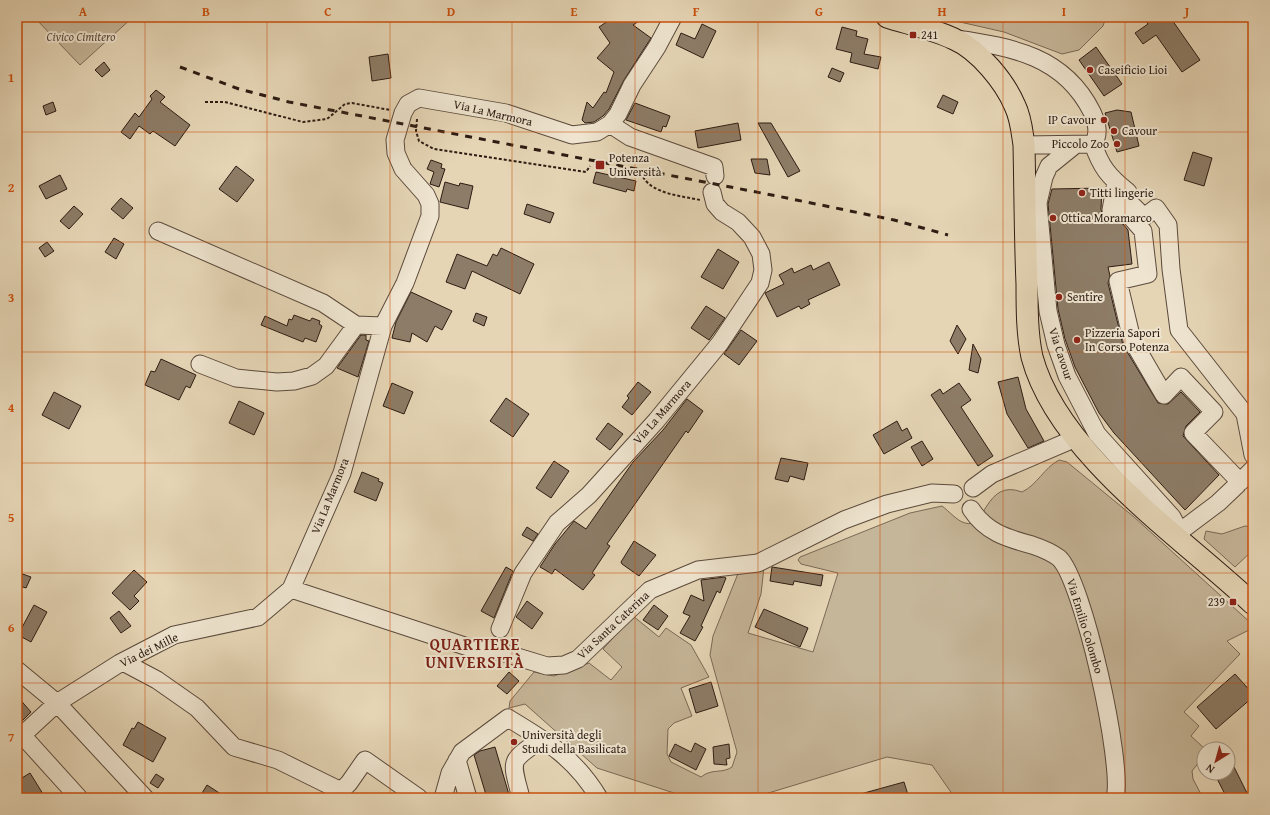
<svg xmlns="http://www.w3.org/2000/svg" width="1270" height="815" font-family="'Gentium Book Plus',serif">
<rect width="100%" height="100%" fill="#e5d5b5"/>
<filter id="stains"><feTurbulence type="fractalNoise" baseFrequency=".005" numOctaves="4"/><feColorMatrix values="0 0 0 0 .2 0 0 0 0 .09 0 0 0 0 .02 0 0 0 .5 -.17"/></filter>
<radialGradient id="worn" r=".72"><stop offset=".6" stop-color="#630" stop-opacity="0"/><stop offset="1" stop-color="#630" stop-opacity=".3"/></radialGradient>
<path fill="#c6b699" stroke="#7a6956" d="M34 17H133L80 65Z
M938 17H1106L1103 26 1079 50 1062 54 1004 32Z
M1059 460 1067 462 1134 517 1253 625V628L1227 641 1240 654 1184 712 1199 726 1191 736 1205 749 1204 756 1192 771 1193 779 1203 798H955L932 765 887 757 752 798H677L674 793 597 768 525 704 509 708 510 701 534 672 554 676 589 663 611 680 622 667 603 649 633 616 659 637 666 628 691 645 709 677 681 688 692 716 674 723 668 729 667 754 671 762 701 777C712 768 722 774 732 767L737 752 710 655 713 636 739 571 764 567 761 594 748 633 813 652 838 573 801 564 798 560 800 557 910 513 942 506C949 511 957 521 965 523 986 530 985 478 1022 492 1037 485 1044 468 1059 460Z
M1245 526 1253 527V550L1235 567 1204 539 1206 531 1222 534Z"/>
<path fill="#8d7c67" stroke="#2d1c13" d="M614 17H645L633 25 651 38 624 80 609 109 603 116 594 122 585 123 582 120 587 102 593 108 604 92 606 93 614 72 597 58 610 43 599 27Z
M1143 17H1170L1200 60 1182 72 1156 35 1143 44 1135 33 1148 24Z
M702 24 716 31 703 58 676 45 681 33 695 39Z
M842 27 857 31 856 36 868 39 864 54 881 57 878 69 850 62 852 53 836 49Z
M1096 47 1122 84 1104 96 1079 60Z
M388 54 391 78 372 81 369 57Z
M104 62 110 70 102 77 95 70Z
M832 68 844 73 840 82 828 77Z
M156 90 165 97 160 102 190 125 175 146 153 131 150 134 139 126 130 139 121 132 135 113 139 117 152 99 150 96Z
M943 95 958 102 953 114 937 107Z
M53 102 56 111 46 115 43 106Z
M635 103 670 116 666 127 663 126 661 132 626 120Z
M1117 110 1131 112 1139 146 1117 152 1105 113Z
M738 123 741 140 698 148 695 131Z
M758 123H771L800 171 788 177Z
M1193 152 1212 158 1204 186 1184 180Z
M751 159H767L770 175 755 173Z
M431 160 442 164 441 168 445 169 439 187 430 184 434 172 427 169Z
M236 166 254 180 237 202 219 189Z
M596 172 636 181 634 191 627 189 626 192 593 183Z
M60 175 67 189 46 199 39 186Z
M445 182 459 186 460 183 473 186 468 209 440 202Z
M1102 188 1101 209 1104 223 1115 221 1123 224 1128 230 1132 264 1108 267 1110 276 1108 283 1123 345 1158 403 1168 404 1181 392 1200 412 1186 426 1183 436 1219 475 1185 510 1114 433 1099 413 1075 367 1065 339 1058 309 1048 204 1052 189Z
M121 198 133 208 123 219 111 209Z
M527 204 554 213 550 223 524 214Z
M74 206 83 214 69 229 60 221Z
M114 238 124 244 116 259 105 252Z
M47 242 54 251 45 257 39 248Z
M501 248 534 264 520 294 472 271 465 289 446 282 457 254 487 266 493 254 497 256Z
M718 249 739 262 723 289 701 277Z
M829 262 840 285 808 300 810 304 801 309 799 306 777 317 765 293 784 284 779 275 792 268 794 273 811 265 813 270Z
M411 292 452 311 442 330 435 326 427 342 412 333 410 342 392 338 396 322Z
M706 306 725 318 709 340 691 328Z
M476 313 487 317 484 326 473 321Z
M294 315 310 321 312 318 320 321 319 324 322 326 316 342 305 338 303 342 261 325 265 316 287 326 289 319 292 320Z
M957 325 966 339 958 354 950 341Z
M741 330 757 341 739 365 724 354Z
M361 335H366V340L369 341 358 377 337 368Z
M973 344 981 359 978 373 969 370Z
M161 359 196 375 190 388 186 386 179 400 145 385 151 371 155 372Z
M1018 377 1026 409 1044 441 1028 448 1007 414 998 382Z
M638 382 651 392 632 415 622 407 629 398 627 396Z
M392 383 413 392 404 414 383 406Z
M959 383 971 400 961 407 993 456 978 466 931 395 940 389 943 394Z
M54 392 81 406 69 429 42 415Z
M506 398 529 414 513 437 490 421Z
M687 399 703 411 688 433 686 431 607 544 610 546 592 573 595 575 583 590 555 569 552 574 540 567 555 544 574 521 586 529 633 462 663 430Z
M239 401 264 413 254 435 229 423Z
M897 421 902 431 907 428 912 438 884 454 873 435Z
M608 423 623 434 610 450 596 439Z
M922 441 933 459 922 466 911 447Z
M781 458 808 463 804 480 790 476 788 482 775 479Z
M554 461 569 471 551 498 536 488Z
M362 472 379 479 378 481 383 483 376 501 354 492Z
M527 527 538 534 533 541 522 535Z
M634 541 656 555 639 576 622 564 621 562Z
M506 567 513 571 494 618 481 611Z
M772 567 823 575 821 586 794 581 793 585 770 581Z
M134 570 147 582 134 596 139 601 130 610 112 593Z
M17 572 31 577 26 588 17 585Z
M724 577 726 578 720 593 717 591 701 626 703 627 695 641 680 633 690 616 683 613 691 595 704 601 701 580Z
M527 601 543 613 532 629 516 617Z
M34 605 47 612 31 642 18 635Z
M654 605 668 616 658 630 643 620Z
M764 609 808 628 800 647 755 627Z
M119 611 131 626 121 633 110 618Z
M509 672 519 681 507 694 497 686Z
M1235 674 1253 694V697L1216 729 1197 707Z
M711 682 718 706 696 713 689 689Z
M17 696 31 712 17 726Z
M138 722 166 738 153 762 123 745 132 728 134 729Z
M695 743 706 749 696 770 669 756 675 744 691 752Z
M729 744 730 758 726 759 727 765 714 764 713 747Z
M495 747 510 798H487L474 755 480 751Z
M1228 755 1247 793 1237 798H1227L1214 773H1228Z
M30 773 43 794 36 798H20L17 794V781Z
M156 774 164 779 158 788 150 783Z
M904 782 909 798H857V795Z
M207 785 227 798H199Z"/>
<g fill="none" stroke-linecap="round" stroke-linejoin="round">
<g stroke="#5b4a3c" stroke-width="19">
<path id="minor" d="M956 39C1012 47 1064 56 1092 112 1097 123 1100 134 1093 144L1024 145
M610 124 630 137 714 167 715 176
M1093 144C1101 167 1108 176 1128 192
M1075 145 1049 166 1044 177 1038 203 1048 311 1056 345 1067 376 1097 434 1172 517 1178 528 1179 540
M158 231 323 303 356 325 383 326
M200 364 236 378 277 382 294 381 312 376 326 366 356 325
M1253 455 1245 414 1179 330 1171 269 1168 225 1156 208 1144 217 1115 188 1111 210 1129 215 1143 231 1148 274 1118 281 1132 340 1164 395 1181 377 1214 412 1193 433 1240 482 1253 469
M973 488 992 474 1076 438
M971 509C986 532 1006 538 1032 545 1041 548 1051 552 1059 558 1083 580 1124 765 1115 798
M1178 533 1218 503 1238 484
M291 589 477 650 498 651 547 666 564 665 578 659 650 590 698 570 758 563 844 520 887 504 932 493 954 494
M500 629 523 573 557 523 589 495 656 421 720 343 760 283 763 270 761 254 752 237 738 222 722 212 715 204 712 192
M123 662 157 680 197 708 234 747 278 760 341 791 349 783 365 760 419 798
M17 670 57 703 145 798
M22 735 79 798
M17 740 57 703 120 663 174 635 258 617 291 589 342 473 383 326 405 283 430 216V204L426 195 403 169 396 153 395 140 403 113 408 104 419 98 506 113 572 135 597 132 610 124 618 114 632 85 657 47 673 17
M457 760 468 798
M443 798 450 773 462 752 508 718C548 742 575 758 599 798
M521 798C511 759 508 762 542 739"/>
</g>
<g stroke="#2d1c13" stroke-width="23">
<path id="major" d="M887 17C909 24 933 29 954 39 979 50 1005 82 1015 106 1021 118 1022 132 1024 145 1025 191 1025 238 1027 284 1027 308 1027 334 1032 357 1058 454 1182 537 1253 604"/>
</g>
<path stroke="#2d1c13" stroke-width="2" stroke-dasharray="3 2" stroke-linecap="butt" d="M205 102H225L303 122 327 119 345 104 352 103 390 110
M417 119 416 131 419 141 434 149 586 172 590 166
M643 177C653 194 682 196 700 200"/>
<use href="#minor" stroke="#eee4cf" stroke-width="17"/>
<use href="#major" stroke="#e5d5b5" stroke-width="21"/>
<path stroke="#2d1c13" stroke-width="3" stroke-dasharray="7 7" stroke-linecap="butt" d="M180 67 239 89 289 102 777 196 894 220 948 235"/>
</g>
<path fill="none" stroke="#cc500d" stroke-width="1" stroke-opacity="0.55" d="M145 17V798M267 17V798M390 17V798M512 17V798M635 17V798M758 17V798M880 17V798M1003 17V798M1125 17V798M17 132H1253M17 242H1253M17 352H1253M17 463H1253M17 573H1253M17 683H1253"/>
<g fill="#8f2418" stroke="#eee4cf" stroke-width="1.5">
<rect x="909" y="31" width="8" height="8" rx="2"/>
<circle cx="1090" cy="70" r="4"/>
<circle cx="1104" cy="120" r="4"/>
<circle cx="1114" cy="131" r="4"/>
<circle cx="1117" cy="144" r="4"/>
<rect x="595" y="160" width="10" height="10" rx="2"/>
<circle cx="1082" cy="193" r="4"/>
<circle cx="1053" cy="218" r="4"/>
<circle cx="1059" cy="297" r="4"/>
<circle cx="1077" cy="340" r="4"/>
<rect x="1229" y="598" width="8" height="8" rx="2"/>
<circle cx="514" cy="742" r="4"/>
</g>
<g text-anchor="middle" stroke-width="4" stroke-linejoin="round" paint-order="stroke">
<g font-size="12" fill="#2d1c13" stroke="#eee4cf" text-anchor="start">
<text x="921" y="39">241</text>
<text x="1098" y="74">Caseificio Lioi</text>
<text x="1096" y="124" text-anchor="end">IP Cavour</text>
<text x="1122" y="135">Cavour</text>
<text x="1109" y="148" text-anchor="end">Piccolo Zoo</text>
<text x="609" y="162">Potenza<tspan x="609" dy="14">Università</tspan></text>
<text x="1090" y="197">Titti lingerie</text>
<text x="1061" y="222">Ottica Moramarco</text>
<text x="1067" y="301">Sentire</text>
<text x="1085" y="337">Pizzeria Sapori<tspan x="1085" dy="14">In Corso Potenza</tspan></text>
<text x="1225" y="606" text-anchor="end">239</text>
<text x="522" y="739">Università degli<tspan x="522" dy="14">Studi della Basilicata</tspan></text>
</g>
<g font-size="12" font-style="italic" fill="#5b4a3b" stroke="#eee4cf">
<text x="81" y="41">Civico Cimitero</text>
</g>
<g font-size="12" fill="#2d1c13" stroke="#eee4cf">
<text transform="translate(493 113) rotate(13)" y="4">Via La Marmora</text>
<text transform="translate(1061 354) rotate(72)" y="4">Via Cavour</text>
<text transform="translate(662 412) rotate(-49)" y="4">Via La Marmora</text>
<text transform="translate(330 496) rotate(-68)" y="4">Via La Marmora</text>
<text transform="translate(613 625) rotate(-43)" y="4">Via Santa Caterina</text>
<text transform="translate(1085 626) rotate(73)" y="4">Via Emilio Colombo</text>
<text transform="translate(149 650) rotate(-26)" y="4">Via dei Mille</text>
</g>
<g font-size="16" font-weight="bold" letter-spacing="1" fill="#7a1f14" stroke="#eee4cf">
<text x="475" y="650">QUARTIERE<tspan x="475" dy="18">UNIVERSITÀ</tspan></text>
</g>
</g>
<rect width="1270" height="815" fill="none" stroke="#e5d5b5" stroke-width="44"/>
<g transform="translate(1216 761) rotate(217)"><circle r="19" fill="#eee4cf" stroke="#a19484"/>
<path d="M0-3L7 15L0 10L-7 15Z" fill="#8f2418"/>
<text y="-6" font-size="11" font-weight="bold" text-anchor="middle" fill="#2d1c13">N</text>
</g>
<rect x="22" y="22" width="1226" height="771" fill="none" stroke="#cc500d" stroke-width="1.5"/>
<g font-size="13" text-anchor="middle" font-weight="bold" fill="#cc500d">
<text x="83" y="16">A</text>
<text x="206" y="16">B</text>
<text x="328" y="16">C</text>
<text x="451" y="16">D</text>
<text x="574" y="16">E</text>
<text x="696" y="16">F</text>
<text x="819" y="16">G</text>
<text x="942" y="16">H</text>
<text x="1064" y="16">I</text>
<text x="1187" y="16">J</text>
<text x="11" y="82">1</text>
<text x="11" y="192">2</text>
<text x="11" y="302">3</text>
<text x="11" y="412">4</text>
<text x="11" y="522">5</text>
<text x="11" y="632">6</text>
<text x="11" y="742">7</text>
</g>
<rect width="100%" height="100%" filter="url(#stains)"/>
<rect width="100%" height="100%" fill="url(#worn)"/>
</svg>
